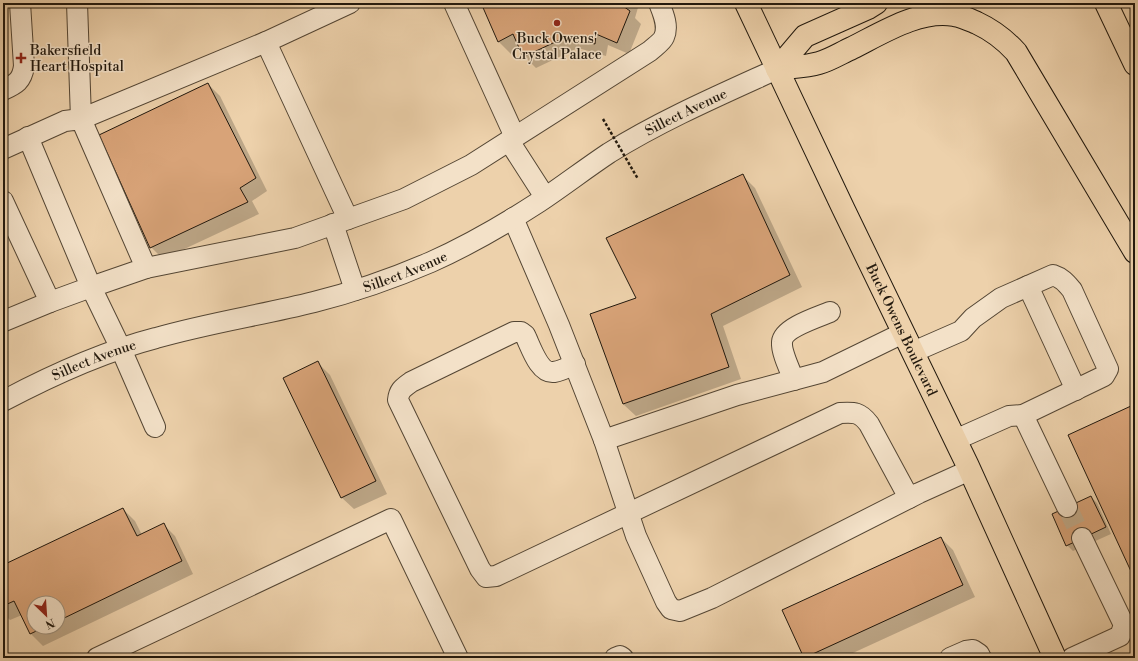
<svg xmlns="http://www.w3.org/2000/svg" width="1138" height="661" font-family="'Libre Bodoni',serif">
<rect width="100%" height="100%" fill="#edd1ab"/>
<filter id="stains"><feTurbulence type="fractalNoise" baseFrequency=".005" numOctaves="4"/><feColorMatrix values="0 0 0 0 .2 0 0 0 0 .09 0 0 0 0 .02 0 0 0 .5 -.17"/></filter>
<radialGradient id="worn" r=".72"><stop offset=".6" stop-color="#630" stop-opacity="0"/><stop offset="1" stop-color="#630" stop-opacity=".3"/></radialGradient>
<path fill="#0003" fill-rule="evenodd" d="M483 3H638L639 4 635 18 641 24 629 54 608 45 606 56 578 48 536 68 524 56 520 48 511 54 499 42Z
M208 84 220 96 267 191 252 201 259 214 163 259 151 247Z
M743 176 755 188 802 287 723 326 741 379 636 416 623 404 591 315 637 298Z
M318 363 330 375 387 494 354 509 341 497Z
M1091 497 1097 503 1111 534 1073 551 1067 545Z
M123 509 135 521 142 535 163 524 175 536 193 574 43 646 31 634 22 615 10 620 3 613V566ZM34 603H58V627H34Z
M941 538 953 550 975 597 842 658 805 657Z"/>
<path fill="#d8a378" stroke="#21180d" d="M481 3H624L623 6 630 11 617 43 596 34 595 44 566 37 523 57 513 34 498 42Z
M208 83 256 178 240 188 248 202 150 248 99 135Z
M743 174 790 275 711 314 729 367 623 404 590 314 636 298 606 238Z
M318 361 376 481 341 498 283 378Z
M1131 406 1135 414V580L1068 435Z
M1091 496 1106 527 1066 546 1052 514Z
M123 508 137 536 164 523 182 561 58 621V603H34V627H45L30 634 14 601 3 606V565Z
M941 537 963 585 804 658 782 610Z"/>
<g fill="none" stroke-linecap="round" stroke-linejoin="round">
<path stroke="#c4ac8b" stroke-width="20" stroke-dasharray="20 10" stroke-linecap="butt" d="M1067 507 1082 538"/>
<g stroke="#544634" stroke-width="22">
<g id="minor">
<path d="M77 3 81 119 266 42 350 3"/>
<path d="M454 3 515 137"/>
<path d="M266 42 348 219"/>
<path d="M3 90C16 84 22 81 24 66L20 3"/>
<path d="M509 141 545 197"/>
<path d="M3 149 65 121 81 119 146 268 91 287 121 349 155 427"/>
<path d="M3 201 50 302"/>
<path d="M513 218 559 325 604 440 737 395 823 372 903 333"/>
<path d="M333 224 355 290"/>
<path d="M146 268 295 238 404 199 471 165 650 51C654 47 662 42 664 37 669 26 663 13 659 3"/>
<path d="M1028 286 1076 390"/>
<path d="M3 318 4 321 50 302 91 287 28 137"/>
<path d="M913 352 961 331 973 318 1001 298 1053 275C1062 278 1066 283 1072 290L1108 369 1104 376 1023 415 1009 416 955 440"/>
<path d="M575 364C569 367 561 371 554 372 539 374 531 347 525 335L521 332H514L411 382C403 388 399 390 398 400L480 569 486 577 496 576 840 413C854 412 860 412 869 424L909 498"/>
<path d="M794 380C790 370 781 352 782 342 783 328 818 317 830 312"/>
<path id="s1" d="M3 401C52 375 102 352 156 338 208 323 262 315 314 302 354 292 394 278 431 262 469 245 505 224 539 202 563 186 585 169 609 153 662 120 720 95 777 69"/>
<path d="M1023 415 1067 507"/>
<path d="M604 440 636 536 666 602 671 609 680 611 712 598 919 493 970 470"/>
<path d="M97 658 391 519 458 658"/>
<path d="M615 658 620 656 623 658"/>
<path d="M950 658 966 651 973 650 979 654 981 658"/>
<path d="M1072 658 1120 636 1124 625 1082 538"/>
</g>
</g>
<g stroke="#21180d" stroke-width="24">
<g id="major">
<path id="s2" d="M746 3 843 208 967 464 1055 658"/>
</g>
</g>
<g stroke="#21180d" stroke-width="24">
<path id="highway" d="M1106 3 1135 64
M777 69C790 67 805 67 819 63 830 60 841 53 852 48 882 33 919 9 954 15 962 16 970 20 977 23 992 30 1005 40 1016 52L1135 252
M777 69 805 36 868 8 876 3"/>
</g>
<use href="#minor" stroke="#f3e1c8" stroke-width="20"/>
<use href="#major" stroke="#edd1ab" stroke-width="22"/>
<use href="#highway" stroke="#edd1ab" stroke-width="22"/>
<path stroke="#21180d" stroke-width="2.5" stroke-dasharray="3 2" stroke-linecap="butt" d="M603 119 638 179"/>
</g>
<g fill="#8f2418" stroke="#f3e1c8" stroke-width="1.5">
<circle cx="557" cy="23" r="4"/>
<path d="M19 52h4v4h4v4h-4v4h-4v-4h-4v-4h4z"/>
</g>
<g text-anchor="middle" stroke-width="3" stroke-linejoin="round" paint-order="stroke">
<g font-size="14" fill="#21180d" stroke="#f3e1c8">
<text x="557" y="43">Buck Owens'<tspan x="557" dy="16">Crystal Palace</tspan></text>
<text x="30" y="55" text-anchor="start">Bakersfield<tspan x="30" dy="16">Heart Hospital</tspan></text>
</g>
<g font-size="14" fill="#21180d" stroke="#f3e1c8">
<text dy="5" stroke="none"><textPath href="#s1" startOffset="748">Sillect Avenue</textPath></text>
<text dy="5" stroke="none"><textPath href="#s1" startOffset="424">Sillect Avenue</textPath></text>
<text dy="5" stroke="none"><textPath href="#s2" startOffset="362">Buck Owens Boulevard</textPath></text>
<text dy="5" stroke="none"><textPath href="#s1" startOffset="100">Sillect Avenue</textPath></text>
</g>
</g>
<rect width="1138" height="661" fill="none" stroke="#edd1ab" stroke-width="16"/>
<rect x="4" y="4" width="1130" height="653" fill="none" stroke="#21180d" stroke-width="2"/>
<rect x="8" y="8" width="1122" height="645" fill="none" stroke="#21180d"/>
<g transform="translate(46 615) rotate(155)"><circle r="19" fill="#f3e1c8" stroke="#9f917d"/>
<path d="M0-3L7 15L0 10L-7 15Z" fill="#8f2418"/>
<text y="-6" font-size="11" font-weight="bold" text-anchor="middle" fill="#21180d">N</text>
</g>
<rect width="100%" height="100%" filter="url(#stains)"/>
<rect width="100%" height="100%" fill="url(#worn)"/>
</svg>
